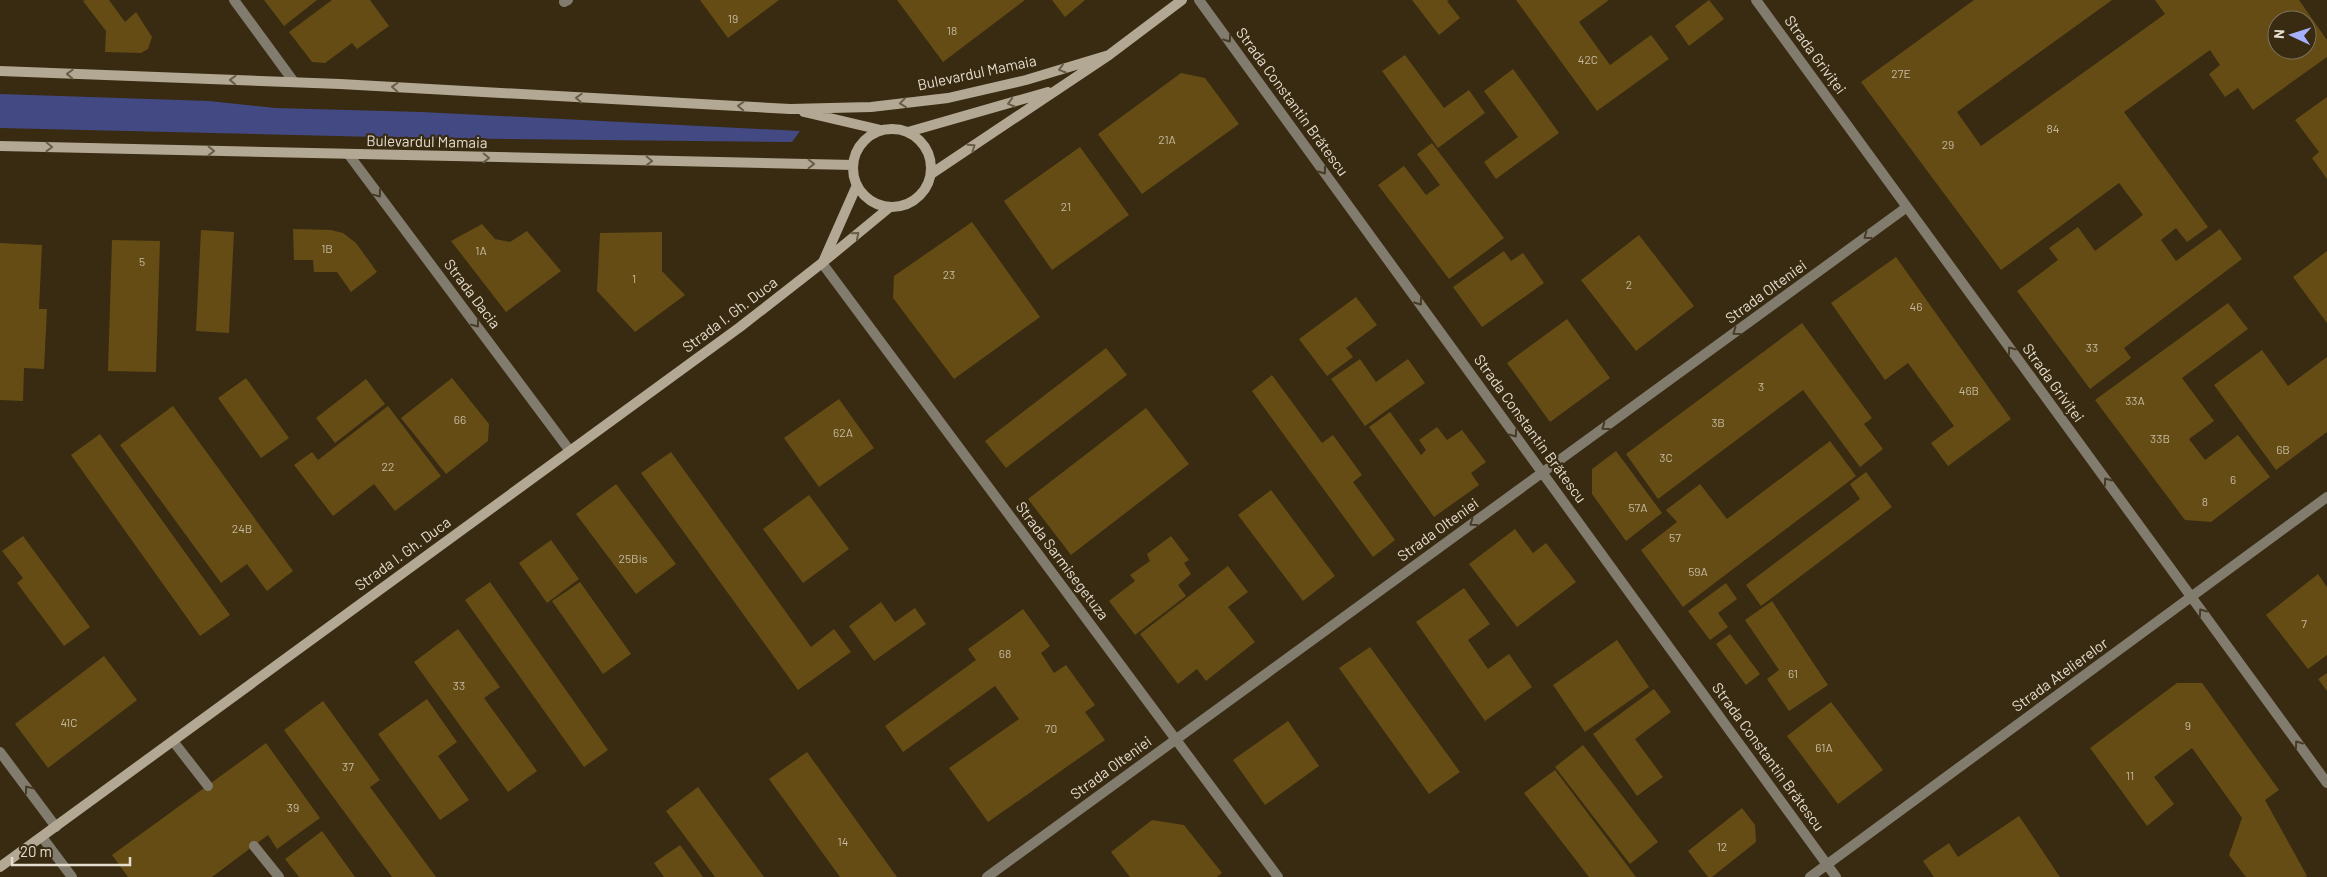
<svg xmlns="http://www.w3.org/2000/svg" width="2327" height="877" font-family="Barlow,sans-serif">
<rect width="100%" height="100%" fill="#382b12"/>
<path fill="#434983" d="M0 94 209 101 275 108 421 112 800 131 792 142 419 138 0 128Z"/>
<path fill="#644c14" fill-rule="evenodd" d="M85 0H109L125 22 136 12 152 37 148 49 141 53 105 52 106 31 83 1Z
M264 0H317L284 26Z
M332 0H370L389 26 357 49 352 43 325 63 312 62 289 32Z
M700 0H779L728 38Z
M897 0H1025L943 62Z
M1052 0H1085L1065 17Z
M1412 0H1449L1447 1 1460 18 1439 35Z
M1516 0H1609L1579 22 1610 65 1651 35 1669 59 1597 111Z
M1709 0 1724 19 1689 46 1675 26Z
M1974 0H2112L1957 112 1981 146 2165 14 2155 0H2299L2327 40V57L2253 110 2238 88 2225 97 2209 74 2220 65 2210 50 2124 112 2208 227 2187 242 2176 228 2161 240 2176 261 2220 229 2242 259 2124 348 2131 358 2090 389 2017 291 2058 260 2049 248 2078 227 2095 251 2143 215 2119 183 2001 270 1861 82ZM2277 20H2307V50H2277Z
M1405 55 1444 108 1469 90 1485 113 1438 148 1382 71Z
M1513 69 1559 133 1496 179 1484 162 1518 137 1484 91Z
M1181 73 1205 78 1239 124 1142 194 1098 134Z
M2327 97V179L2312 158 2319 152 2295 120Z
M1432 143 1504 238 1449 279 1378 185 1404 166 1426 195 1440 185 1417 154Z
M1080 147 1129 215 1052 270 1004 201Z
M972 222 1040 317 954 379 893 298 894 276Z
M482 224 495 239 510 242 527 231 561 271 506 312 451 241Z
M293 229 331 230 343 233 356 243 377 272 351 292 337 272H314L313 260H294Z
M201 230 234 232 229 333 196 331Z
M662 232V271L685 295 635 332 597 291 600 233Z
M1639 235 1694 306 1636 351 1581 280Z
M112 240 160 241 156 372 108 371Z
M0 243 42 245 39 309H47L44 369 24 368 23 401 0 400Z
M1504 251 1511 261 1523 253 1544 283 1482 327 1453 287Z
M2327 251V323L2293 277Z
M1896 257 2011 419 1948 466 1931 443 1954 426 1908 363 1885 380 1831 303Z
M1356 297 1377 325 1346 348 1353 357 1327 376 1299 339Z
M2228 303 2248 329 2182 378 2214 421 2189 439 2205 460 2238 435 2270 477 2211 522 2185 520 2095 400Z
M1567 319 1610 378 1550 422 1507 363Z
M1802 323 1872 418 1864 424 1883 449 1860 467 1803 390 1658 499 1626 454Z
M1106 348 1127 375 1006 468 985 441Z
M2262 350 2288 386 2327 357V432L2276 470 2214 385Z
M1360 359 1376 382 1408 359 1425 383 1365 426 1331 379Z
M1272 375 1322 443 1333 435 1362 475 1353 482 1395 540 1373 557 1252 391Z
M246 378 289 438 261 458 218 398Z
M452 378 489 424 488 441 446 474 401 418Z
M366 379 385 404 335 443 316 418Z
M839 399 874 448 819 487 784 438Z
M173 406 293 571 267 591 247 564 221 583 120 445Z
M388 406 441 476 395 511 374 484 333 516 294 465 312 452 318 460Z
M1146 408 1189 464 1071 555 1028 499Z
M1390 412 1421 455 1426 450 1419 440 1437 427 1447 440 1462 430 1486 462 1471 473 1479 485 1434 517 1369 427Z
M100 434 230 615 200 636 71 455Z
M1830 441 1856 476 1683 607 1641 550 1677 522 1666 510 1700 484 1727 519Z
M1616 451 1662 513 1626 541 1592 494V469Z
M671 452 811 647 834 629 851 652 798 690 641 473Z
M1866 472 1892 507 1761 606 1746 585 1860 499 1850 484Z
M616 484 676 564 636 594 576 514Z
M1271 490 1335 576 1303 601 1238 515Z
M809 495 849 549 803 583 763 529Z
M1515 529 1533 553 1546 543 1576 582 1517 627 1469 564Z
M23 536 90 627 64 646 17 583 23 578 2 551Z
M1171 536 1189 560 1184 563 1191 574 1178 585 1186 596 1135 635 1109 601 1135 581 1130 575 1150 561 1147 554Z
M551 540 579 579 547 603 519 563Z
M1228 566 1248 592 1228 607 1255 642 1206 681 1197 669 1178 684 1140 634Z
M2318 574 2327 587V655L2308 669 2266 615Z
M490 582 608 750 584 767 465 600Z
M580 582 631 654 603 674 552 601Z
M1726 583 1737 599 1718 613 1728 627 1710 640 1688 611Z
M1464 588 1490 624 1468 640 1488 669 1509 654 1532 687 1485 721 1416 622Z
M1772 601 1828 685 1789 711 1767 679 1779 670 1745 620Z
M881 602 895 622 915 608 926 624 874 661 849 626Z
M1023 609 1050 646 1041 653 1054 673 1066 665 1095 705 1085 712 1105 740 988 822 949 768 1019 719 995 686 903 752 885 726 976 660 968 649Z
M458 629 500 687 484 698 537 771 508 792 414 662Z
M1730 634 1760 674 1746 685 1716 644Z
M1617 640 1649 687 1585 732 1553 685Z
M1370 647 1460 772 1429 794 1339 668Z
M104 656 137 700 48 768 15 724Z
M2327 673V691L2318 679Z
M2177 683H2202L2279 790 2265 800 2307 876 2304 877H2246L2229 855 2242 818 2192 748 2154 777 2174 804 2147 826 2090 748Z
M1654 689 1671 712 1635 739 1663 777 1637 796 1593 734Z
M427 699 457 742 438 756 469 800 440 820 378 734Z
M323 701 380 780 370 787 436 877H392L284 730Z
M1831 702 1883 770 1838 804 1787 736Z
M1288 721 1319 766 1265 805 1233 760Z
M266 743 320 818 277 849 268 835 212 877H128L112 855Z
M1583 745 1658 842 1630 864 1555 767Z
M807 752 897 877H840L769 779Z
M1555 770 1636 877H1589L1524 793Z
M698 787 764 877H715L666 811Z
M1742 808 1755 825 1756 842 1712 877H1708L1688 851Z
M2019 816 2060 877H1934L1923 861 1949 843 1958 857Z
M1152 820 1184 825 1222 873 1217 877H1130L1111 852Z
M322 831 355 877H299L285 859Z
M680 845 703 877H664L654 863Z"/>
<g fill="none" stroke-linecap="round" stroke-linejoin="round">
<path stroke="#827c6f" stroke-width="10" d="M564 2 568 0
M173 741 208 786
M42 837 72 877
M254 846 279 877"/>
<path stroke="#827c6f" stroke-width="10" d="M234 0 294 82
M1199 0 1836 877
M1756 0 2327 783
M349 155 570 451
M822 263 1278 877
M0 752 56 827
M987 877 1907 207
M1810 877 2327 497"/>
<path stroke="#b2a894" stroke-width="10" d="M0 71 340 84 790 109 871 107 948 98 1026 80 1109 55
M804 112 881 130
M853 168a39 39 0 1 1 78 0a39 39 0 1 1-78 0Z
M908 132 1048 92
M0 146 853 165
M931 174 1109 55 1182 0
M823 262 857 185
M0 867 740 327 822 263 890 207"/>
</g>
<defs><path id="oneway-chevron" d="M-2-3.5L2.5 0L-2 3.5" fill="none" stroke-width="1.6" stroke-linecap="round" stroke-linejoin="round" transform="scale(1.25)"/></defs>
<g stroke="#473b25">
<use href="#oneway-chevron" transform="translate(1228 39) rotate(54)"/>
<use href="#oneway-chevron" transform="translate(1323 171) rotate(54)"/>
<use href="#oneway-chevron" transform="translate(378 194) rotate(53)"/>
<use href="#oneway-chevron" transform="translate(1867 236) rotate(144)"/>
<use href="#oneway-chevron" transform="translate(1419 302) rotate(54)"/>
<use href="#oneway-chevron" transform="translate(476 324) rotate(53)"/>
<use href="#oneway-chevron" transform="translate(1736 332) rotate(144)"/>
<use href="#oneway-chevron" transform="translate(2011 350) rotate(-126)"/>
<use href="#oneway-chevron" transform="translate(1605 427) rotate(144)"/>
<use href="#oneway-chevron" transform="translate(1514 434) rotate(54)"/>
<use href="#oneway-chevron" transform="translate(2107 481) rotate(-126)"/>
<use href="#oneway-chevron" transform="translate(1473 523) rotate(144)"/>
<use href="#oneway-chevron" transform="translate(2202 612) rotate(-126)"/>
<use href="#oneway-chevron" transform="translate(2298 744) rotate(-126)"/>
<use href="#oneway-chevron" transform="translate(28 789) rotate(-127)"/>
</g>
<g stroke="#695d46">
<use href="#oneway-chevron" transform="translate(1062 69) rotate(163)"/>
<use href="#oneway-chevron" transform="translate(70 74) rotate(-178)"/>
<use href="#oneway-chevron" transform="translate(233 80) rotate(-178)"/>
<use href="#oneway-chevron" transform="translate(395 87) rotate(-177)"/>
<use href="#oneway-chevron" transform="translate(579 98) rotate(-177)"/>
<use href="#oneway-chevron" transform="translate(903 103) rotate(173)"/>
<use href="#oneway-chevron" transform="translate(1011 103) rotate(164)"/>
<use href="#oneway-chevron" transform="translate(741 106) rotate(-177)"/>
<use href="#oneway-chevron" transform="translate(49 147) rotate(1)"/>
<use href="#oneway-chevron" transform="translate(972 147) rotate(-34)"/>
<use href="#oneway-chevron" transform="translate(211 151) rotate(1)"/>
<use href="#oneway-chevron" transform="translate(486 158) rotate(1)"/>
<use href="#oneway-chevron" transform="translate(649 161) rotate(1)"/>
<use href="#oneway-chevron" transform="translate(811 164) rotate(1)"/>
<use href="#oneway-chevron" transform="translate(856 235) rotate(-40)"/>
</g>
<g text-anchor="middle" stroke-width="4.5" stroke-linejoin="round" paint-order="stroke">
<g font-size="12" fill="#c5b9a0">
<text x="733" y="23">19</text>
<text x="952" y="35">18</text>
<text x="1588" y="64">42C</text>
<text x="1901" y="78">27E</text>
<text x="2053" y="133">84</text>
<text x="1167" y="144">21A</text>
<text x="1948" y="149">29</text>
<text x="1066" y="211">21</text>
<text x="327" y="253">1B</text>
<text x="481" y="255">1A</text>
<text x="142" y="266">5</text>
<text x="949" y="279">23</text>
<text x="634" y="283">1</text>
<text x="1629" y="289">2</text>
<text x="1916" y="311">46</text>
<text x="2092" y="352">33</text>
<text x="1761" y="391">3</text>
<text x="1969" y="395">46B</text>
<text x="2135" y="405">33A</text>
<text x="460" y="424">66</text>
<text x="1718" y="427">3B</text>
<text x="843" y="437">62A</text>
<text x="2160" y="443">33B</text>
<text x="2283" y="454">6B</text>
<text x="1666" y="462">3C</text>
<text x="388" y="471">22</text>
<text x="2233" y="484">6</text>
<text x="2205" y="506">8</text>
<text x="1638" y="512">57A</text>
<text x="242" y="533">24B</text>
<text x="1675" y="542">57</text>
<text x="633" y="563">25Bis</text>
<text x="1698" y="576">59A</text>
<text x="2304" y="628">7</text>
<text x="1005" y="658">68</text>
<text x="1793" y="678">61</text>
<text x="459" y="690">33</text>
<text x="69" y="727">41C</text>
<text x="2188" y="730">9</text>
<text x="1051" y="733">70</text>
<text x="1824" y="752">61A</text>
<text x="348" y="771">37</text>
<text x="2130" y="780">11</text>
<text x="293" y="812">39</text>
<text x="843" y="846">14</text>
<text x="1722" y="851">12</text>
</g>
<g font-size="15" fill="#e5ddce" stroke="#382b12">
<text transform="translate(1815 55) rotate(54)" y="5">Strada Griviței</text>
<text transform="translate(977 73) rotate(-12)" y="5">Bulevardul Mamaia</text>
<text transform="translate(1292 102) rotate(54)" y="5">Strada Constantin Brătescu</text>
<text transform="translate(427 142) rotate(1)" y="5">Bulevardul Mamaia</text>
<text transform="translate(1766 292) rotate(-36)" y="5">Strada Olteniei</text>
<text transform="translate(472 294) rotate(53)" y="5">Strada Dacia</text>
<text transform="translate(730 315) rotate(-37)" y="5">Strada I. Gh. Duca</text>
<text transform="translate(2053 383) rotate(54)" y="5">Strada Griviței</text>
<text transform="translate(1530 429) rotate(54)" y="5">Strada Constantin Brătescu</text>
<text transform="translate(1438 530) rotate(-36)" y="5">Strada Olteniei</text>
<text transform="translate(403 554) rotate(-36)" y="5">Strada I. Gh. Duca</text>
<text transform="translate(1062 561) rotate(53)" y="5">Strada Sarmisegetuza</text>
<text transform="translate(2060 675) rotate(-36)" y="5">Strada Atelierelor</text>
<text transform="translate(1768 757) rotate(54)" y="5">Strada Constantin Brătescu</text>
<text transform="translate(1111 768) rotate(-36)" y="5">Strada Olteniei</text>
</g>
</g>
<g transform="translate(2292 35) rotate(274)"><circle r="24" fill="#382b12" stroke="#7d725d"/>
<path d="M0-4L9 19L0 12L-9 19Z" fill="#a6b1fc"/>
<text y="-8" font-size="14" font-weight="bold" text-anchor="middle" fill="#e5ddce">N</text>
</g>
<path d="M12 857v8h118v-8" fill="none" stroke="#e5ddce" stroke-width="2.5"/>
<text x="20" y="857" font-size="15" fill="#e5ddce" stroke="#382b12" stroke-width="4" paint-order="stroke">20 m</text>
</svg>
